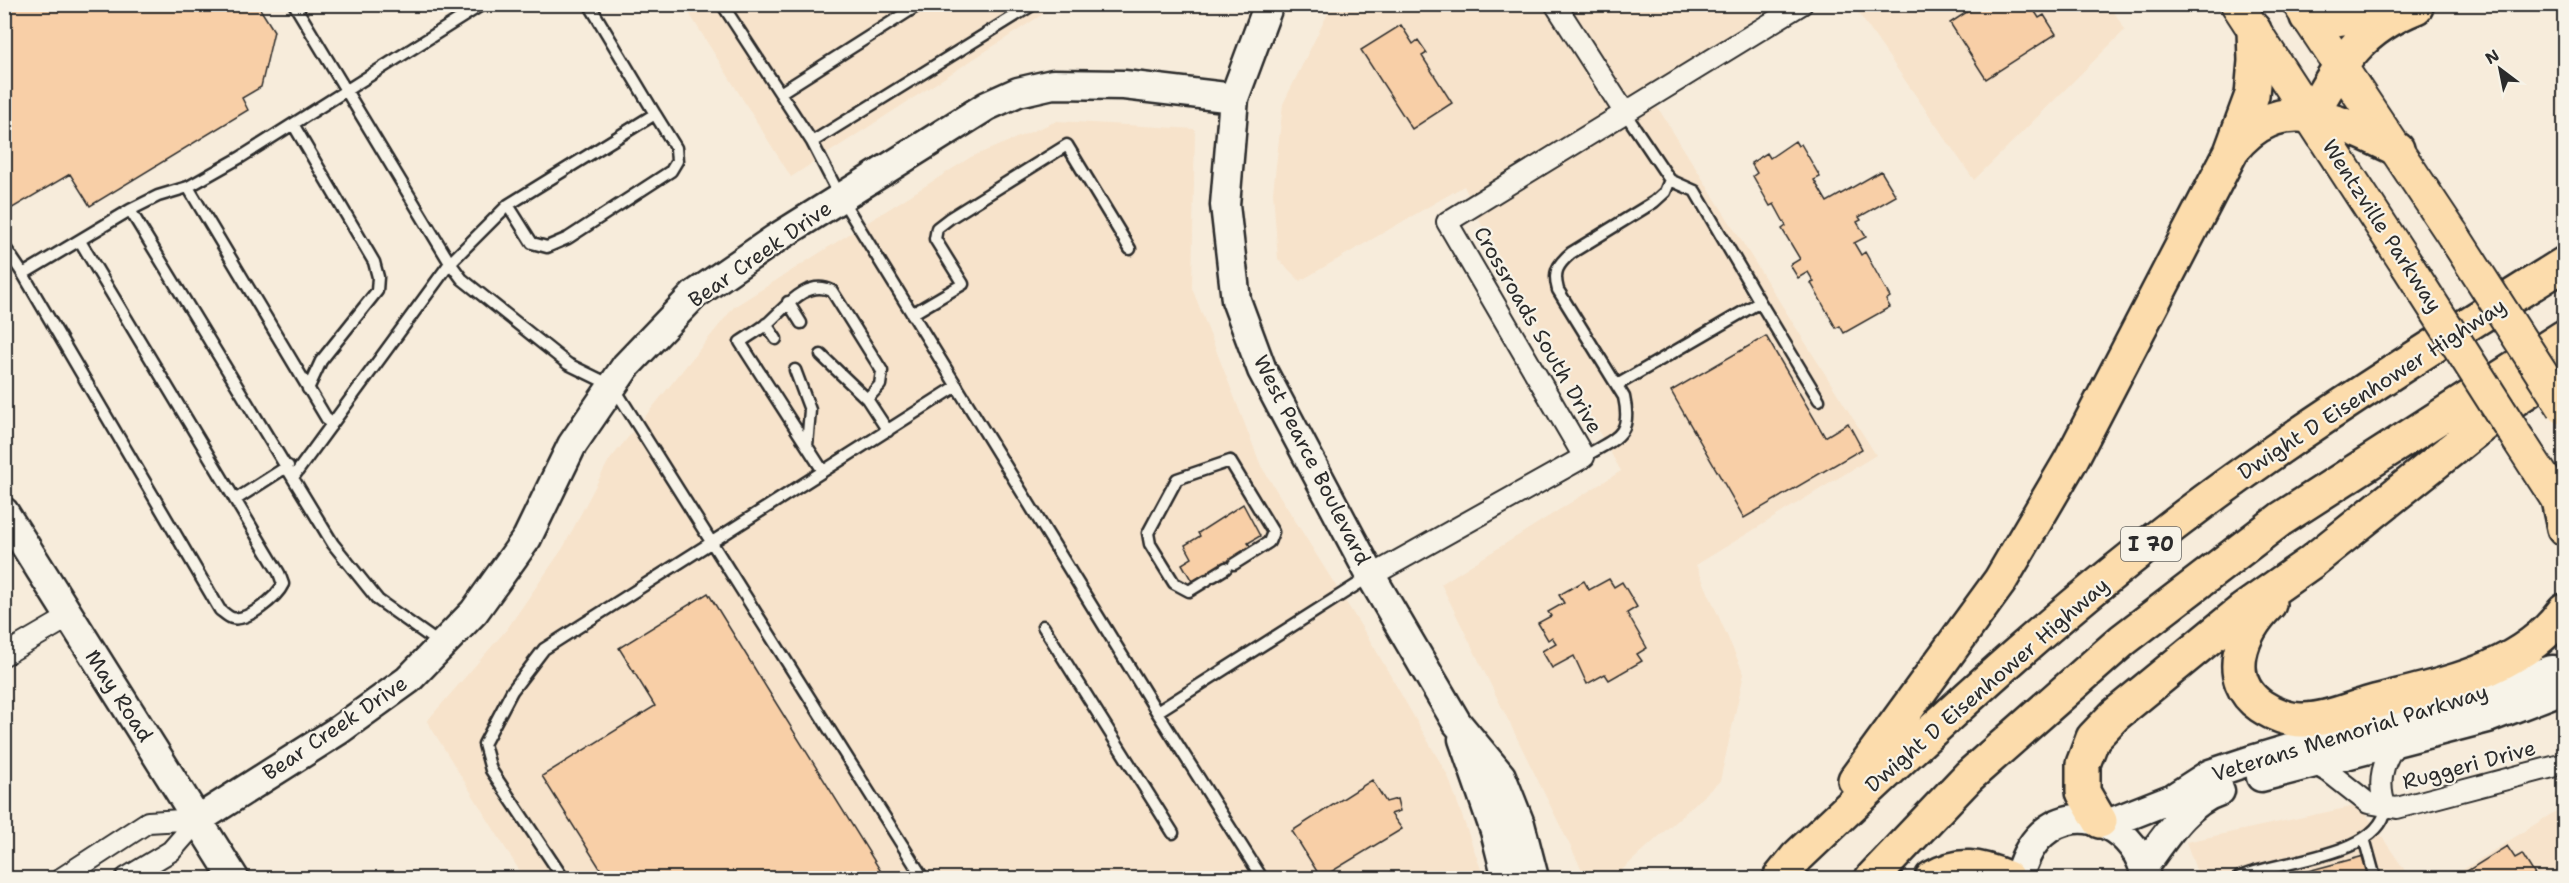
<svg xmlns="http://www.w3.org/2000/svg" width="2569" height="883" font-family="'Shantell Sans',sans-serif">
<rect width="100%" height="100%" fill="#f7ecdb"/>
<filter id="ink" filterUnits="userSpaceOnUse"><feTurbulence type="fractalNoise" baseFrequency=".0167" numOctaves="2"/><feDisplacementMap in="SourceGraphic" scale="12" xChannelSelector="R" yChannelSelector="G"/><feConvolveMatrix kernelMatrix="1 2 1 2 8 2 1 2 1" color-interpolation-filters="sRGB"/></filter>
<g filter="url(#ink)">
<path fill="#f7e3cb" d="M684 5H1057L791 177Z
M1332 5H1775L1646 89 1876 455 1696 565 1744 674 1720 781 1613 878H1586L1441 584 1621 471 1484 230 1464 186 1300 281 1278 259 1273 192 1283 104Z
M1853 5H2110L2125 30 1974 180Z
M1057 121 1195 129 1192 288 1261 466 1374 647 1448 776 1484 878H524L427 721 507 629 563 548 608 462 734 307 971 157Z
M2360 805 2410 878H2199L2186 842Z
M2564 806V878H2450Z"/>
<path fill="#f8cfa7" stroke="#2b2b2b" stroke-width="1.5" d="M4 4H226L228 7 233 4H257L274 31 261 87 242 98 248 110 90 206 70 174 4 213Z
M1979 4H2030L2039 18 2044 15 2056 34 1986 79 1950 23Z
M1401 25 1413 44 1418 40 1427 53 1422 56 1452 103 1412 129 1361 50Z
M1795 141 1798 146 1801 144 1820 177 1814 180 1827 202 1881 171 1896 196 1859 217 1861 220 1857 222 1866 237 1854 243 1861 255 1865 252 1890 297 1886 300 1890 307 1844 333 1840 326 1836 328 1811 283 1814 282 1808 272 1798 278 1790 265 1800 259 1782 229 1786 226 1774 204 1770 206 1753 176 1757 173 1751 163 1767 153 1770 158Z
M1766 336 1825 437 1848 423 1862 449 1744 518 1671 391Z
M1243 504 1260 536 1248 543 1251 547 1233 558 1235 566 1193 583 1182 564 1192 558 1185 545 1200 536 1198 533Z
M1609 579 1614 587 1622 582 1637 607 1627 613 1647 648 1637 654 1642 661 1609 680 1605 674 1587 684 1574 656 1552 668 1542 651 1556 643 1552 637 1548 640 1538 623 1551 616 1548 612 1564 603 1559 595 1584 581 1589 590Z
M708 593 771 695 885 878H606L542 776 655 706 619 648Z
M1372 780 1386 802 1397 799 1400 811 1391 814 1402 829 1321 878 1292 831Z
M2507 846 2515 858 2522 854 2537 878H2456Z
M2364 856 2370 878H2282Z"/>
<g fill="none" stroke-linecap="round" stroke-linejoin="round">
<g stroke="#2b2b2b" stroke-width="15">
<path id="lane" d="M294 4 450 263 462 279 568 364 613 386 923 878
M722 4 812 142
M1034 4 812 142 841 198 1157 712 1262 878
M780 93 920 4
M293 124 374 262 378 277 377 291 321 361 308 389
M188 187 331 426
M508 205 532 243 547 247 568 238 671 171 677 161 676 148 655 114
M130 210 158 196 188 187 241 157 483 4
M4 246 23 274 130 210 333 544 378 600 440 644
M23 274 220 610C223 612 228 617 232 618 247 622 277 597 283 584L279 573 80 241
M788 302 801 323
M1760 302 1819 400
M912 314 963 284 935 239 937 228 950 218 1067 145 1130 249
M766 324 776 339
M821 355 867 399
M795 370 810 410 807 446
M1617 385 1760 302 1695 191 1670 180
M1584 457C1615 438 1633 437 1624 397L1558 290C1553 272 1557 265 1571 253L1654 202 1665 192 1670 180 1625 113
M823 471 740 342C749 336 759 330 768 323 785 308 807 278 832 291L882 371 880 385 867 399 888 431
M294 476 450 263 508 205 655 114 589 4
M235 500 288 466
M1213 576 1226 568
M1207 580 1189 591 1174 583 1150 544 1148 533 1177 479 1230 461 1273 532 1269 542 1234 564
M1043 626 1173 833
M1157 712 1369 577
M2364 838 2375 878
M563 878 491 770 484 744 512 691 544 649 957 386
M2238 878C2276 860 2379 858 2386 808"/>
</g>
<g stroke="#2b2b2b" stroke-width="24">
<path id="street" d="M1555 4 1625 113
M1371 576 1584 457 1447 222 1802 4
M4 655 69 617
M2313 763 2330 773 2368 803 2397 808 2564 764
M2386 808C2377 784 2381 762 2398 742
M62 878 148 822 199 819
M126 878 171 851 199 819"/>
</g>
<g stroke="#2b2b2b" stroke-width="33">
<path id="secondary" d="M1269 4 1234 98 1225 205 1236 300 1262 370 1371 576 1457 723 1501 776 1520 824 1534 878
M4 512 234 878
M1463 739 1495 831 1507 878
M2261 777 2488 718 2553 693 2564 686
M199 819 339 730 408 680 474 612 527 538 572 445 626 366 694 295 775 239 987 106 1018 92 1053 84 1124 85 1234 98
M2107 824 2173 798 2210 774 2252 760 2552 670 2564 671
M2144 866C2164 839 2186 802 2220 791
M2018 878C2023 862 2029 846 2042 834 2082 798 2139 831 2146 878"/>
</g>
<g stroke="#2b2b2b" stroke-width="36">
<path id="primary" d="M2237 4 2407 265
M2299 4 2453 235
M2518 439 2564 510"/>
</g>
<g stroke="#2b2b2b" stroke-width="38">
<path id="highway" d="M2307 17 2330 20 2394 10
M2311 115C2341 63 2358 30 2416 7
M2232 150C2280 88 2341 122 2397 149
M2558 500 2564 528
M2269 604C2241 632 2222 679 2261 706 2273 714 2290 721 2304 720 2326 720 2350 709 2371 703 2439 685 2521 672 2564 611
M1855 780 2000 581 2071 460 2231 152 2252 95 2255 61 2254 30
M2100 821 2083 792V764L2093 738 2115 715 2243 610 2310 563 2515 399 2564 367
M1780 878 1797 857C1939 722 2084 586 2245 472 2349 398 2457 331 2564 264
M1872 878 1969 776 2123 640 2281 519 2564 337
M1932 878C1960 862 1979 866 2007 878"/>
</g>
<use href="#lane" stroke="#f7f3e8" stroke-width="10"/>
<use href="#street" stroke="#f7f3e8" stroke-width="20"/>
<use href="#secondary" stroke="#f7f3e8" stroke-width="28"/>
<use href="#primary" stroke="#fcdcac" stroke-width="32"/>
<use href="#highway" stroke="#fcdcac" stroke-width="33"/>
<g stroke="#2b2b2b" stroke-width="36" stroke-linecap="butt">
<path id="primary-bridge" d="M2453 235 2564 408
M2407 265 2518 439"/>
</g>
<use href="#primary-bridge" stroke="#fcdcac" stroke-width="32"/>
</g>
</g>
<g text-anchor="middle" stroke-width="4.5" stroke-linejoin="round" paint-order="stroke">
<rect fill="#f7f3e8" stroke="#686764" stroke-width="1.5" x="2121" y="527" width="60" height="34" rx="4.5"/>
<g font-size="20" font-weight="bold" fill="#2b2b2b">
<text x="2151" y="551">I 70</text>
</g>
<g font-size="21" fill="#2b2b2b" stroke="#f7f3e8">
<text transform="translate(2382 226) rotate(57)" y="7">Wentzville Parkway</text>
<text transform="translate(760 254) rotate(-35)" y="7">Bear Creek Drive</text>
<text transform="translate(1538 330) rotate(60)" y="7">Crossroads South Drive</text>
<text transform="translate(2372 389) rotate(-33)" y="7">Dwight D Eisenhower Highway</text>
<text transform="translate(1312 460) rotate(63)" y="7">West Pearce Boulevard</text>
<text transform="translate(1987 685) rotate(-41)" y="7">Dwight D Eisenhower Highway</text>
<text transform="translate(119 696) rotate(57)" y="7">May Road</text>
<text transform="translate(335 728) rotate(-34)" y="7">Bear Creek Drive</text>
<text transform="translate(2350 733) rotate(-17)" y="7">Veterans Memorial Parkway</text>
<text transform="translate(2469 765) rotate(-15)" y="7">Ruggeri Drive</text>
</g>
</g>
<rect width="2569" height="883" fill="none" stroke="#f7f3e8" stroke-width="24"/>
<rect x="12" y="12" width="2545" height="859" fill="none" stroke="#2b2b2b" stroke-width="2" filter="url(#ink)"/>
<g transform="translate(2500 69) rotate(328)" stroke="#f7f3e8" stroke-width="4.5" paint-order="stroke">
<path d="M0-4.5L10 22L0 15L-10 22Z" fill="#2b2b2b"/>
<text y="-9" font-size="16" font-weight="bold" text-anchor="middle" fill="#2b2b2b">N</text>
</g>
</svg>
